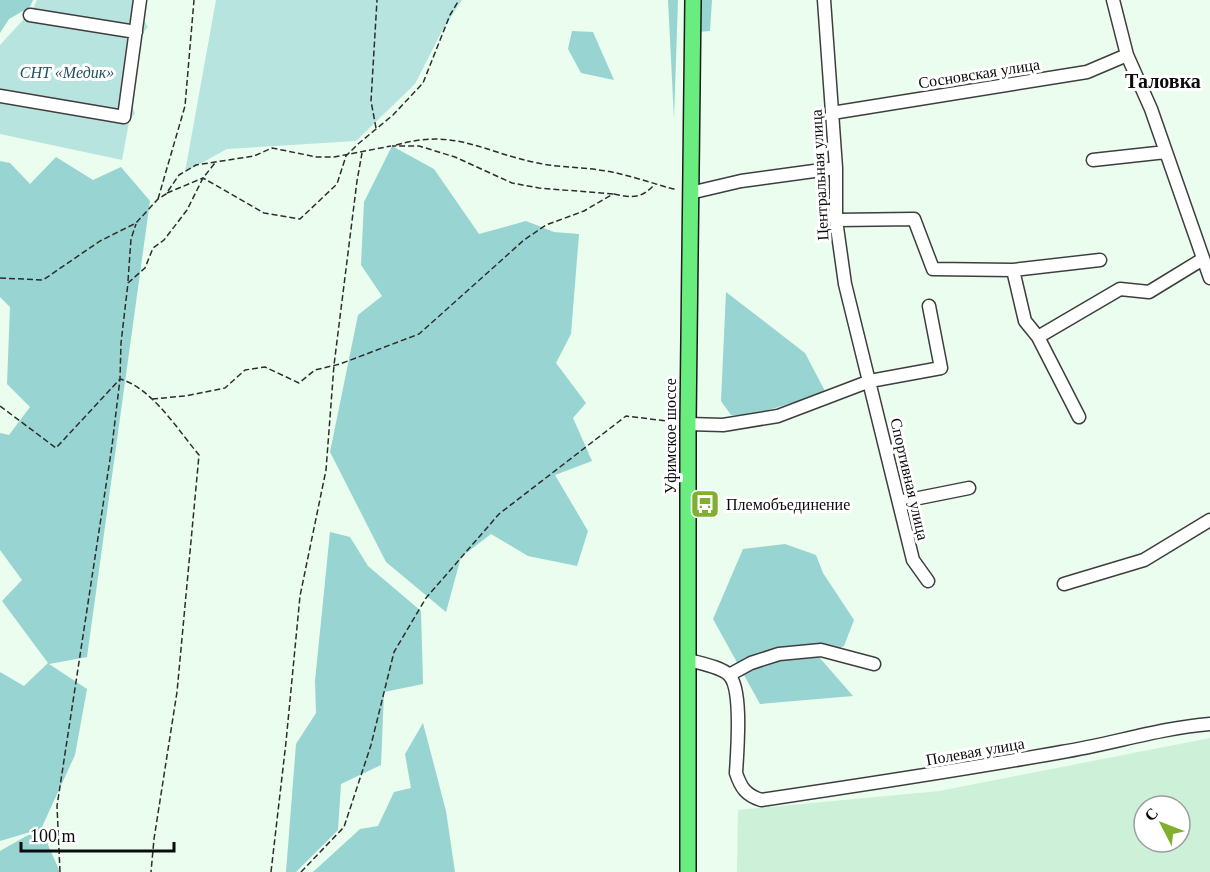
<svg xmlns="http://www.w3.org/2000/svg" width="1210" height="872" font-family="'Times New Roman',serif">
<rect width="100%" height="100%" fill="#eafdee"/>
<path fill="#cdf1d8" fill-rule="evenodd" d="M1210 738V872H737L738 810 939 791ZM1144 806H1180V842H1144Z"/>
<path fill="#b7e4df" d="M37 0H144L142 17 148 27 139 37 130 102 135 113 129 122 122 160 0 134V45L33 9Z
M216 0H462L442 31 415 84 356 141 227 149 185 172Z"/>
<path fill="#98d4d1" d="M0 0H33L30 7 9 19 0 33Z
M668 0H678L674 119Z
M699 0H712L710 31 698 32Z
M572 31 593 32 614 80 581 73 568 49Z
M392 146 434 169 479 234 526 221 554 232 579 234 571 334 556 363 586 403 573 418 592 461 555 475 588 531 577 566 528 556 491 534 461 557 446 612 386 562 330 452 358 315 382 296 361 265 364 202Z
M56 157 93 180 121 167 150 201 87 657 49 664 87 689 75 755 41 829 60 872H0V851L37 830 0 841V672L24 686 48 663 2 601 22 580 0 550V433L9 435 30 407 7 384 10 307 0 297V161L10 163 30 184Z
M726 292 805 353 826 393 748 416 731 415 721 401Z
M330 532 350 537 368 566 421 611 423 684 384 692 381 765 341 784 338 830 296 872H286L296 744 316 713 315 681Z
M785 544 816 555 823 573 854 620 844 646 819 657 853 696 760 704 713 619 743 549Z
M423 723 446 811 455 872H313L360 829 378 826 394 792 411 788 405 754Z"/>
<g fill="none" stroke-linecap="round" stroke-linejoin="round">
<g stroke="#3e3e3e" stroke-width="15">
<path id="minor" d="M824 0 836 168V220L845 284 913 560 928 581
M1113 0 1127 55 1151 109 1210 278
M30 15 136 32
M0 96 124 117 140 0
M832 113 1087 72 1127 55
M1093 160 1166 152
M690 193 741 181 836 168
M836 220 914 219 933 269 1013 270 1025 321 1038 337 1120 289 1149 292 1203 259
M1013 270 1100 260
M1038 337 1079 417
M688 424 723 425 778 416 870 381 941 368 929 306
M899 502 969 488
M1064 584 1144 560 1210 520
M689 660C699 663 722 667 729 675 743 689 737 753 736 773 741 788 746 795 761 800 862 785 962 770 1062 752 1112 744 1160 728 1210 724
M729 675 751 663 779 654 821 650 874 664"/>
</g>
<g stroke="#1c1c1c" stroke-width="18">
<path id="major" d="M688 872V424L693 0"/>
</g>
<path stroke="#2d2d2d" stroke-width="1.5" stroke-dasharray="6 3" stroke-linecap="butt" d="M376 128 371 101 377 0
M396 145C456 128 482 152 538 163 561 168 584 167 606 171 630 175 654 184 677 190
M167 193 203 178 264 213 300 219 337 184 346 156 358 144 393 115 423 83 450 15 459 0
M614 194C633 198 641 199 655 184
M158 199 185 106 194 0
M0 278 43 280 100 241 136 223 158 199 166 194 179 175 196 165 254 156 272 148 317 157H334L391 146
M128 281 131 239 136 224
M152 399 185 396 225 388 245 370 265 367 299 383 315 370 340 364 419 334 524 240 546 225 584 211 613 194 539 188 512 183 455 157 419 146H392
M0 406 56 448 120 379C152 388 178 430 199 455L177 692 154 839 151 872
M60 872 57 806 112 446 120 379 121 343 128 283 145 268 153 248 164 240 187 210 203 178 215 163
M271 872 286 742 300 596 326 470 334 365 357 181 362 153
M301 872 344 827 371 745 394 652 426 598 499 514 626 416 675 422"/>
<use href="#minor" stroke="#fff" stroke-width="12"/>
<use href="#major" stroke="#6aed7f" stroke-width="15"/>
</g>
<defs>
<g id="bus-square" transform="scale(1.5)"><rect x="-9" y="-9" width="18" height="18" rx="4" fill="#81af2f" stroke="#fff"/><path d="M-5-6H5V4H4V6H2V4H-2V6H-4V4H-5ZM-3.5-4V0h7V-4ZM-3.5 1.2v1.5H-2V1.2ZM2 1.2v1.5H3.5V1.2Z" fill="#fff"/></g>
</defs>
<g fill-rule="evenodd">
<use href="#bus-square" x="705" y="504"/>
</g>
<g text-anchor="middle" stroke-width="6" stroke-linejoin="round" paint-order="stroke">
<g font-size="16" font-style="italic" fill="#21515c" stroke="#fff">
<text x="67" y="78">СНТ «Медик»</text>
</g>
<g font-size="16" fill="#0b0b0b" stroke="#fff">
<text transform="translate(979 73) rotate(-9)" y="6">Сосновская улица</text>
<text transform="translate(819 175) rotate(-93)" y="6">Центральная улица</text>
<text transform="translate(670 436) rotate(-90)" y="6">Уфимское шоссе</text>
<text transform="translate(910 479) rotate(77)" y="6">Спортивная улица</text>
<text transform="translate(975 751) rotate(-10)" y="6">Полевая улица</text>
</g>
<g font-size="16" fill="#0b0b0b" stroke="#fff" text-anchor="start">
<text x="726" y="510">Племобъединение</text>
</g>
<g font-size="20" font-weight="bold" fill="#0b0b0b" stroke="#fff">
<text x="1163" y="88">Таловка</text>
</g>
</g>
<g transform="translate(1162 824) rotate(312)"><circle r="28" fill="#ffffff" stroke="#9d9d9d" stroke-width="1.5"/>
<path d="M0-4.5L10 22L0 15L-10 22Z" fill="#81af2f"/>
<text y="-9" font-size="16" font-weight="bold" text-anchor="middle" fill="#0b0b0b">С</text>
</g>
<path d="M21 842v9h153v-9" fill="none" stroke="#0b0b0b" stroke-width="3"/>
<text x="30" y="842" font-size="18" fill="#0b0b0b" stroke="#ffffff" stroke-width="4.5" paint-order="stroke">100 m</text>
</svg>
